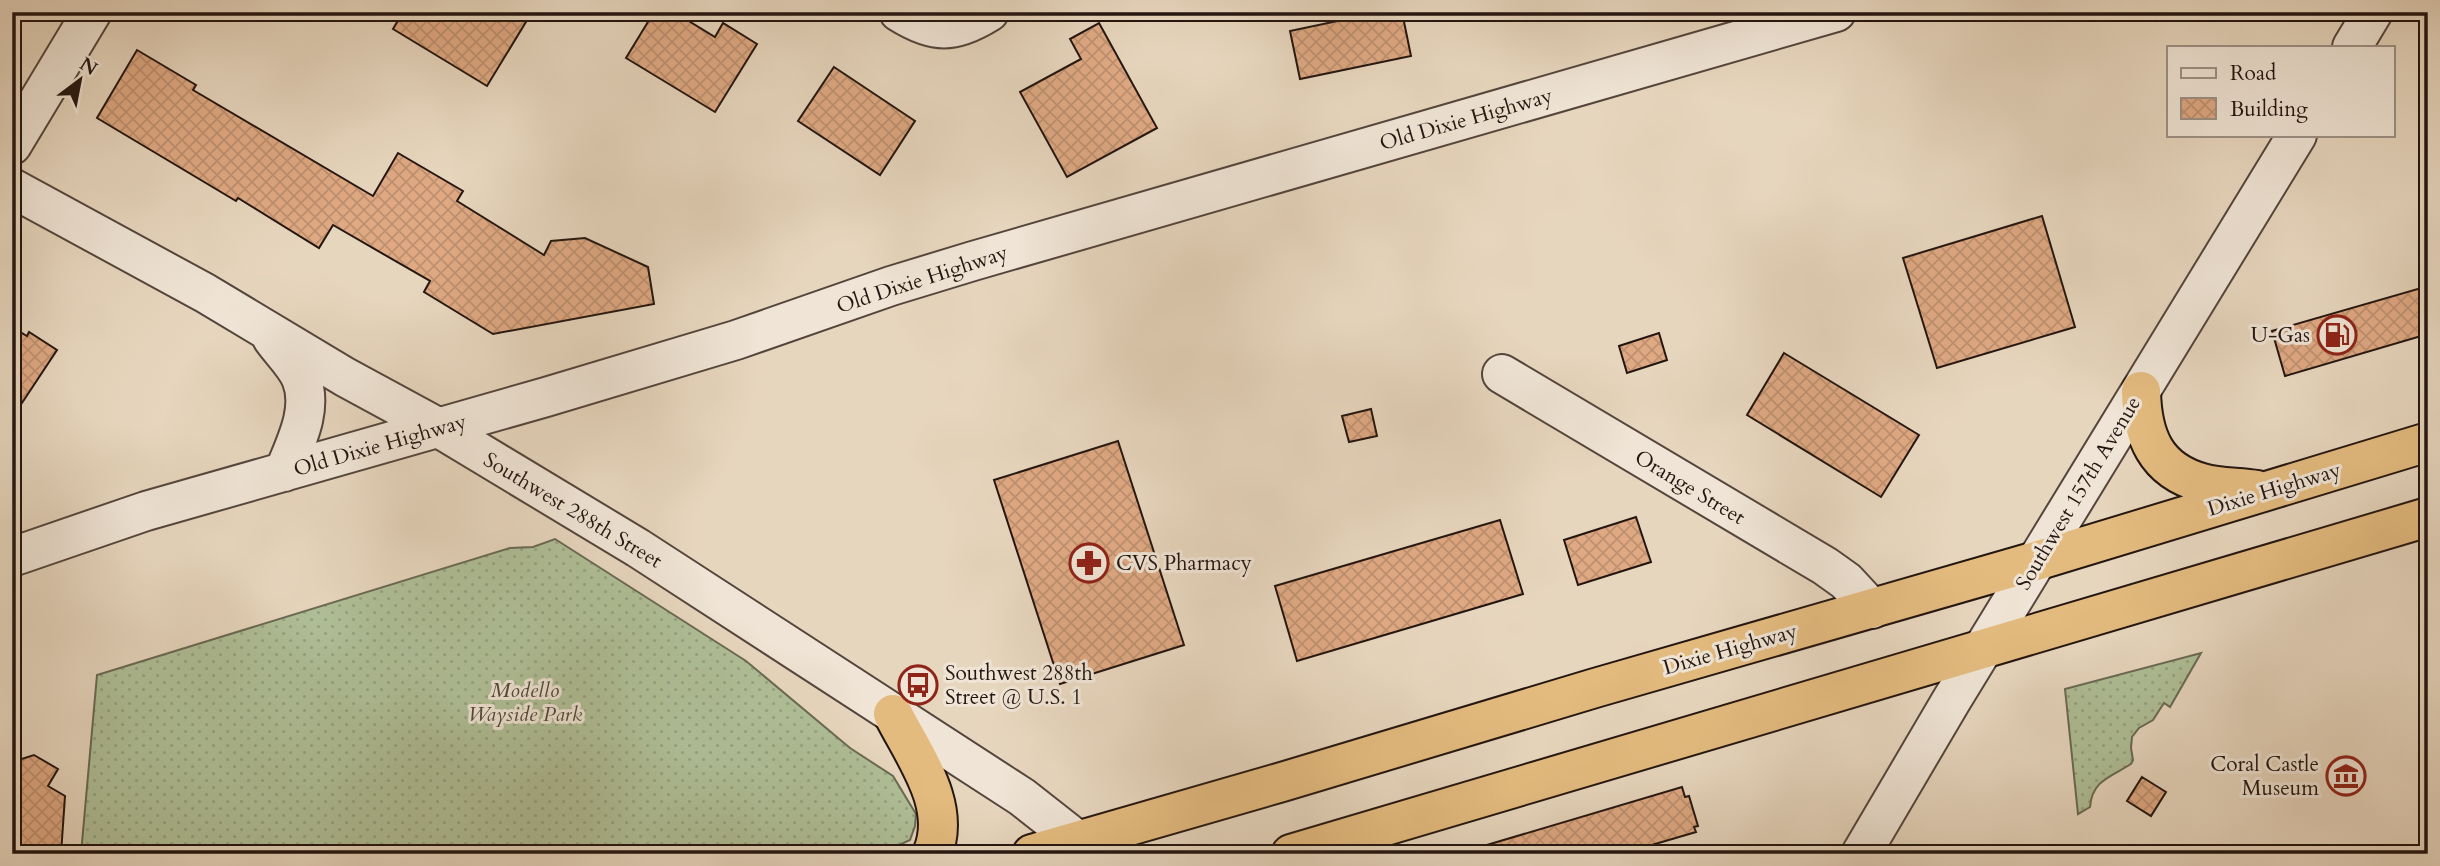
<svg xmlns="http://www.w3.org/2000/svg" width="2440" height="866" font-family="Cardo,serif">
<defs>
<pattern id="grass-dots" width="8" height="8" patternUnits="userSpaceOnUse" patternTransform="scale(1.75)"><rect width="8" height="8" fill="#afbf97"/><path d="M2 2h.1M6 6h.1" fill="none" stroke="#96a381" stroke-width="1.8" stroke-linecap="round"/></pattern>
<pattern id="building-cross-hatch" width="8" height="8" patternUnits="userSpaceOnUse" patternTransform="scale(1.75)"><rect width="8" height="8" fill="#dfa983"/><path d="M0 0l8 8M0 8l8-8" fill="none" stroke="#bf9170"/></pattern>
</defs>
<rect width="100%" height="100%" fill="#e7d6be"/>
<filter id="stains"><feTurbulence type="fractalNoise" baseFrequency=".00286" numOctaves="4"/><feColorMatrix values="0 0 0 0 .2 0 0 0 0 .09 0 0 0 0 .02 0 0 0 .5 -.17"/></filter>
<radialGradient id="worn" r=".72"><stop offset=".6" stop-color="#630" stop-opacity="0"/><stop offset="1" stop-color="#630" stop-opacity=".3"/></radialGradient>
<path fill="url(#grass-dots)" stroke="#696a54" stroke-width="2" d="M555 539 746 661 850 748 893 776 916 814 915 826 910 840 897 846 869 854H81L97 675 510 548 533 547Z
M2201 653 2170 707 2164 703 2153 720 2139 728 2132 737 2131 748 2133 760 2131 764C2111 777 2092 780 2090 807L2078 814 2065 689Z"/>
<path fill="url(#building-cross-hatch)" stroke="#231510" stroke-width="2" d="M403 12H532L487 86 393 29Z
M654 12H674L715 37 723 23 757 44 715 112 626 58Z
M1380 12H1402L1411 56 1300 79 1290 31Z
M1099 23 1157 128 1067 177 1020 92 1081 59 1070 39Z
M137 50 196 85 193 90 373 196 398 153 463 191 457 201 544 255 551 241 585 238 648 267 654 304 493 334 424 292 430 281 333 225 319 248 238 198 236 201 97 118Z
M834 67 915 121 880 175 798 121Z
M2042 216 2075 327 1937 368 1903 258Z
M2428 286V334L2285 376 2272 331Z
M12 327 27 336 29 332 57 350 12 418Z
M1659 333 1667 360 1627 373 1619 346Z
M1784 353 1919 435 1881 497 1747 415Z
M1371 409 1377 436 1349 442 1342 416Z
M1118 441 1184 645 1060 684 994 480Z
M1636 517 1651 562 1578 585 1564 540Z
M1500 520 1523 594 1297 661 1275 586Z
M34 755 58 769 48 786 65 796 61 854H12V762Z
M2142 777 2166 792 2151 816 2127 801Z
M1682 787 1685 797 1689 796 1698 826 1694 827 1696 832 1621 854H1481L1480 847Z"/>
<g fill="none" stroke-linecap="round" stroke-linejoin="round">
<g stroke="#54453c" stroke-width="42">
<path id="minor" d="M899 12C934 34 954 34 989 12
M2352 47 2373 12
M12 145 92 12
M12 188 205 293 345 377 439 428 638 548 1022 797 1078 841
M272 338C281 351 295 364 301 378 314 409 295 444 284 472
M1502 374 1825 566 1846 581 1872 609
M12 557 146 511 546 397 736 340 891 286 973 261 1836 12
M1861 854 1951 701 2297 135"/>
</g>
<g stroke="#231510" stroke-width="42">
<path id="highway" d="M2141 391C2142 436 2155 470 2202 483 2219 488 2239 487 2257 490
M893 714C914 756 953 806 932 854
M1032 854 1282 782 1595 688 2036 561 2428 442
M1291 854 2428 517"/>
</g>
<use href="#minor" stroke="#efe4d5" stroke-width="38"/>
<use href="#highway" stroke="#e4bb7f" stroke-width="38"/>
</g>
<defs>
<g id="fuel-ring" transform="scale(2.0125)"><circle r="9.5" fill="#efe4d5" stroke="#8f2418" stroke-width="1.5"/><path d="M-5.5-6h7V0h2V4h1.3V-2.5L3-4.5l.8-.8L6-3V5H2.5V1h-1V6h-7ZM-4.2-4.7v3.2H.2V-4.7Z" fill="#8f2418"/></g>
<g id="pharmacy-ring" transform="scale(2.0125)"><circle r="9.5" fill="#efe4d5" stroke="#8f2418" stroke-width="1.5"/><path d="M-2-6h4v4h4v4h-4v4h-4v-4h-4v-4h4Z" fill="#8f2418"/></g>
<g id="bus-ring" transform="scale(2.0125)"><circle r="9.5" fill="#efe4d5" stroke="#8f2418" stroke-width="1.5"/><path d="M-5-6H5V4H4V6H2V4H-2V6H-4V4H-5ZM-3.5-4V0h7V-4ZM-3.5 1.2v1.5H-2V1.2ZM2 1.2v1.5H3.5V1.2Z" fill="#8f2418"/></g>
<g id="museum-ring" transform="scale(2.0125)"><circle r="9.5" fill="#efe4d5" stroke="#8f2418" stroke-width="1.5"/><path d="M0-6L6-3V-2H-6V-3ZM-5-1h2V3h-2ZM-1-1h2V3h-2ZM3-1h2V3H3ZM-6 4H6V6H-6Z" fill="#8f2418"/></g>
</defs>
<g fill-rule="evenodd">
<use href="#fuel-ring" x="2337" y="335"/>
<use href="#pharmacy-ring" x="1089" y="563"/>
<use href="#bus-ring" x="918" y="685"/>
<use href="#museum-ring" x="2346" y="776"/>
</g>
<g text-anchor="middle" stroke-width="6" stroke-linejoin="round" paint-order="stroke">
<g font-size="21" fill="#231510" stroke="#efe4d5">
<text transform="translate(1466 119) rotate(-16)" y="7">Old Dixie Highway</text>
<text transform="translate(922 279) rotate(-18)" y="7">Old Dixie Highway</text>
<text transform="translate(380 445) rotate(-16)" y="7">Old Dixie Highway</text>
<text transform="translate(1690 487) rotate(31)" y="7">Orange Street</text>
<text transform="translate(2274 489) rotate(-17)" y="7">Dixie Highway</text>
<text transform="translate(2078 493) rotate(-59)" y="7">Southwest 157th Avenue</text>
<text transform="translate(573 510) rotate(31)" y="7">Southwest 288th Street</text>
<text transform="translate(1730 649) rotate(-16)" y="7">Dixie Highway</text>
</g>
<g font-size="21" fill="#231510" stroke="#efe4d5" text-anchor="end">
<text x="2310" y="342">U-Gas</text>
<text x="1116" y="570" text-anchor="start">CVS Pharmacy</text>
<text x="945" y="680" text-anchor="start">Southwest 288th<tspan x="945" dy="24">Street @ U.S. 1</tspan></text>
<text x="2319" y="771">Coral Castle<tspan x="2319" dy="24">Museum</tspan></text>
</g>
<g font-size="21" font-style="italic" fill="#4d4838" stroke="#efe4d5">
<text x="525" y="697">Modello<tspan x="525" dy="24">Wayside Park</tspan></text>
</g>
</g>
<rect width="2440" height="866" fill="none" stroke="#e7d6be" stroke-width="42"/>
<rect x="14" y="14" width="2412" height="838" fill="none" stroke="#231510" stroke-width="3.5"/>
<rect x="21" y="21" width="2398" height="824" fill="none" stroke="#231510" stroke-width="2"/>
<rect x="2167" y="46" width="228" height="91" fill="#efe4d5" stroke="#9d9186" stroke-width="2"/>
<rect x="2181" y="68" width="35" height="10" fill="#efe4d5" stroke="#9d9186" stroke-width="2"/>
<text x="2230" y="80" font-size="21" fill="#231510">Road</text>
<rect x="2181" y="98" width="35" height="21" fill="url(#building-cross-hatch)" stroke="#9d9186" stroke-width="2"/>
<text x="2230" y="116" font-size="21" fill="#231510">Building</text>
<g transform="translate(80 80) rotate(32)" stroke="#efe4d5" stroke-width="5" paint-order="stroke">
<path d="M0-5L12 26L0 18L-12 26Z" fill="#231510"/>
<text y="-10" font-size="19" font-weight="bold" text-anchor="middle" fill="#231510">N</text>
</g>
<rect width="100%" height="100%" filter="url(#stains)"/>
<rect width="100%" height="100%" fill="url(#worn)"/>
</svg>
